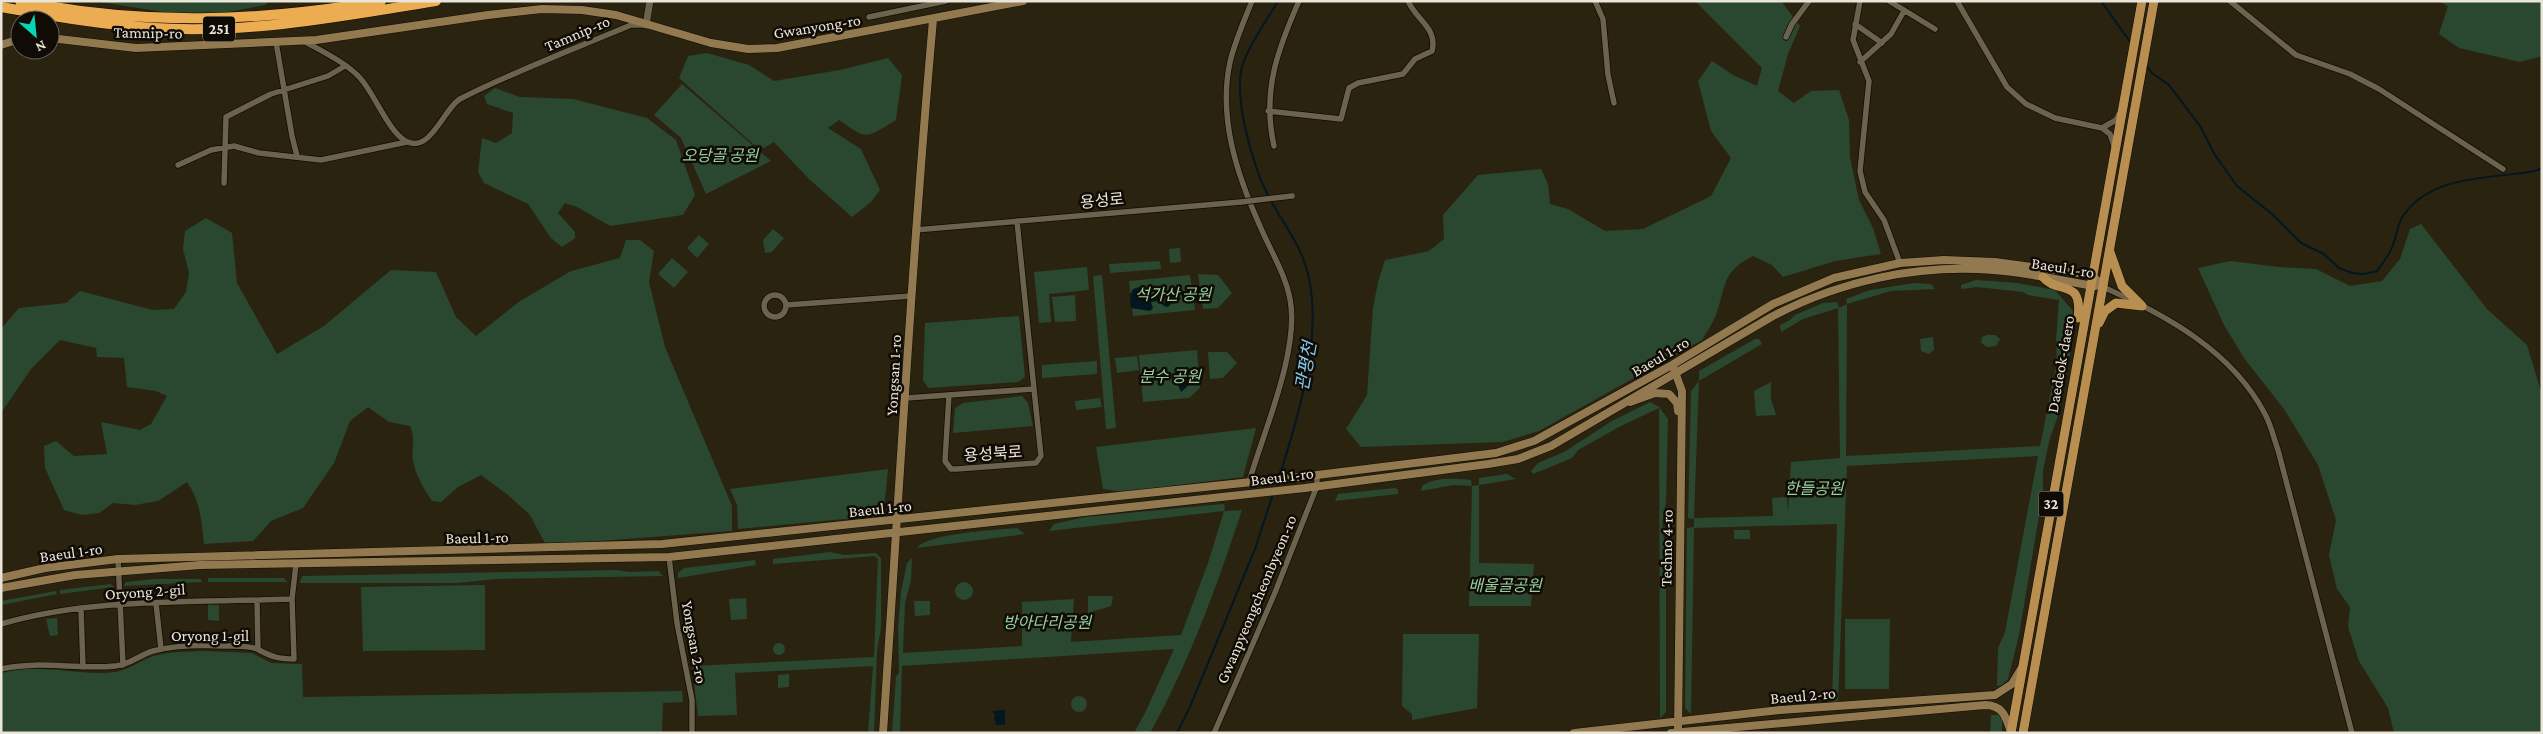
<svg xmlns="http://www.w3.org/2000/svg" width="2543" height="734" font-family="'Crimson Pro','Noto Sans KR',serif">
<rect width="100%" height="100%" fill="#2a2310"/>
<path fill="#2a4830" d="M93 1H269L265 5 218 14 170 13Z
M1695 1H1781L1800 26 1788 54 1778 91 1794 103 1811 91 1839 90 1849 120 1850 157 1859 200 1873 228 1881 254 1835 261 1783 277 1772 265 1753 256C1723 271 1726 284 1717 312 1714 322 1707 331 1702 340L1539 431 1503 442 1361 447 1346 429 1367 395 1373 308 1378 282 1385 260 1429 251 1444 239 1443 215 1478 175 1541 169 1548 184 1550 204 1568 209 1605 231 1643 229 1711 196 1731 158 1711 131 1698 81 1712 61 1733 75 1757 86 1762 68Z
M2438 1H2542V56L2520 62 2459 48 2439 34 2448 6Z
M707 53 749 65 774 81 840 70 888 58 902 75 896 120C866 138 868 141 839 120L828 128 861 149 880 190 871 202 852 217 809 179 774 142 764 148 753 144 679 78 688 56Z
M682 84 771 161 706 194 681 138 654 115Z
M495 88 520 97 573 99 647 118 676 140 695 195 683 215 610 226 577 207 565 203 558 213 575 232V238L562 247 551 238 528 204 484 183 478 172 482 138 496 143 512 133 513 113 487 104 484 96Z
M206 218 232 233 237 283 277 354 324 326 391 270 436 272 456 317 476 336 520 301 571 271 620 258 626 240H640L654 251 649 282 665 347 732 506V531L546 545 530 515 508 495 481 475 458 487 441 502 432 501C424 489 416 476 413 461 411 449 416 439 410 426L389 422 368 407 350 421 334 463 303 508 271 521 253 541 204 544C202 522 200 500 187 482L158 501 135 505 113 503 99 513 82 515 64 510 45 468 44 446 56 441 74 456 107 454 101 422 140 430 151 424 167 396 156 391 127 387 124 358 97 357 96 348 60 340 31 369 1 413V329L19 308 66 303 80 291 153 310 174 309 186 292 189 273 183 249 185 231Z
M2421 224 2487 309 2527 345 2542 395V733H2394L2388 708 2359 661 2348 627 2350 607 2337 589 2329 555 2336 520 2318 465 2284 409 2244 358 2224 325 2198 268 2230 261 2278 267 2316 269 2350 286 2382 281 2400 259 2410 229Z
M773 229 784 238 772 252 765 253 763 240Z
M699 235 709 244 697 258 687 248Z
M1180 248 1181 262 1170 263 1169 249Z
M672 258 688 272 674 288 658 274Z
M1160 261 1161 269 1110 273 1109 264Z
M1087 267 1089 290 1049 294 1051 322 1039 323 1034 272Z
M1198 274 1218 275 1232 293 1218 308 1203 309Z
M1102 275 1116 428 1106 429 1093 276Z
M1190 275 1195 310 1133 316 1129 281Z
M1976 280 2017 283 2055 290 2073 311 2070 355 2059 413 2050 438 2043 470V492L2019 635 2008 679 2002 685 1997 686 1998 648 2005 632 2038 456 1847 466 1838 703H1832L1837 524 1694 528 1691 714 1685 708 1687 528 1694 527V519L1688 518 1691 391 1699 381V371L1755 339H1759L1762 344 1699 381 1694 518 1773 516 1772 498 1787 497 1788 512 1791 462 1840 458 1838 308 1803 319 1781 332 1780 325 1790 320 1795 315 1823 303 1837 302 1839 308 1847 304 1846 299 1870 290 1914 283 1931 284 1935 289 1891 291 1847 304 1846 456 2040 446 2057 362 2056 341 2059 300 2028 295 2023 292 1977 287 1961 289V285Z
M1075 295 1076 321 1055 322 1052 297Z
M1019 316 1025 377 1018 382 928 388 923 380 925 323Z
M1987 335H1995L2000 339 1996 346 1987 347 1981 343 1982 337Z
M1933 337 1934 350 1929 354 1921 351 1920 339Z
M1197 350 1200 388 1189 398 1143 402 1139 355Z
M1208 352H1227L1237 363 1223 378 1210 379Z
M1137 356 1139 370 1117 373 1115 358Z
M1097 361V374L1042 378V365Z
M1771 382V399L1776 415 1756 416 1754 391Z
M1022 396 1028 403 1033 426 953 433 955 408 963 403Z
M1100 398 1102 407 1076 410 1075 401Z
M1650 402 1659 407 1668 419 1666 503C1662 517 1661 532 1666 546V712L1660 718 1659 408 1619 427 1578 450 1572 458 1533 474 1531 471 1538 463 1564 452 1612 421Z
M1256 428 1243 477 1123 492 1103 489 1096 447Z
M888 469 884 509 876 516 738 529 737 505 730 489Z
M1507 474 1516 479 1479 485V563L1534 564 1531 606H1469L1472 486 1453 485 1421 491 1422 486C1434 477 1455 478 1471 480L1472 486 1479 485V478Z
M1394 488 1398 489V494L1335 501 1338 494Z
M1223 504 1225 506 1224 511 1242 510C1217 586 1189 663 1150 733H1134L1145 713 1174 649 902 666 900 733H892L896 677 899 673 898 629 901 592 907 563 912 558 911 580 905 603 903 653 1022 646V602L1074 599 1071 642 1181 635 1208 563 1224 511 1049 531 1054 524 1085 517Z
M1017 528 1025 534 917 548C928 533 997 530 1017 528Z
M1734 530H1750V539H1734Z
M830 552 844 555 876 553 881 558V628L877 651 874 733H868L873 666 735 673 737 715 698 716 692 666 874 657 878 559 875 556 773 564V559Z
M755 560 756 565 678 578V573L684 568Z
M616 570 630 572 658 571 663 576 496 579 457 583H300L302 576Z
M208 578H284L287 582H208Z
M154 579H201L202 582 124 586 126 582Z
M955 591a9 9 0 1 1 18 0a9 9 0 1 1-18 0Z
M111 584 114 587 60 594V590Z
M485 585V650L363 651 361 587Z
M56 591 57 594 1 605V601Z
M1088 596H1113L1111 606 1088 613Z
M746 598 747 619 731 620 729 599Z
M914 601H930V615L915 616Z
M208 604 219 605V621L208 620Z
M57 618 58 635 50 636 46 619Z
M1845 619H1890L1889 689H1845Z
M1403 634H1479L1477 708 1412 720V714L1402 706Z
M773 649a6 6 0 1 1 12 0a6 6 0 1 1-12 0Z
M204 651 252 653 271 663 302 664 303 697 682 691 683 702 663 703 662 733H1V673C39 662 78 677 116 672 130 669 141 660 154 656 170 651 188 652 204 651Z
M789 674V687L778 688V675Z
M1071 704a8 8 0 1 1 16 0a8 8 0 1 1-16 0Z
M1991 715H1999L2002 719V733H1990Z"/>
<path fill="#021721" d="M1139 287 1149 290 1150 295H1162L1169 298 1174 295 1181 298 1178 301 1173 297 1166 299 1161 296 1159 299 1165 303H1172L1168 307 1164 306 1158 301 1151 302 1153 308 1150 311 1131 308 1130 295 1133 289Z
M1175 378 1188 379 1189 385 1181 392Z
M1058 617 1065 626 1064 632 1056 629Z
M1005 710V725H996L994 718 995 715 992 711Z"/>
<g fill="none" stroke-linecap="round" stroke-linejoin="round">
<path stroke="#021721" stroke-width="2" d="M2101 1 2131 43
M2146 65 2152 73 2169 85 2200 126 2215 155 2237 186 2273 215 2301 243 2324 254 2339 268 2352 273 2364 274 2377 271C2383 263 2390 254 2393 245 2397 234 2397 226 2403 216 2431 174 2491 179 2535 171L2542 168
M1269 197C1253 169 1231 91 1244 61 1252 40 1267 20 1278 1
M1271 201C1281 219 1295 238 1303 258 1328 321 1299 415 1279 478
M1177 733 1190 707 1255 549 1273 494"/>
<g stroke="#120c00" stroke-width="7">
<path id="minor" d="M1595 1 1603 19 1608 75 1614 103
M1860 1 1853 40 1869 81 1860 171 1865 192 1884 220 1900 263
M1889 1 1935 29
M1957 1 2007 87 2026 104 2055 118 2102 128
M2230 1 2296 55 2350 74 2379 89 2503 169
M869 17 946 1
M1855 24 1882 43
M1786 37 1792 24 1809 1
M304 41C323 52 347 63 361 79 375 95 390 135 408 142 431 152 445 107 460 99 515 71 574 49 631 25H645
M276 42 292 136 297 156
M1860 62 1891 34 1904 11
M1268 111 1341 119 1349 88 1358 83 1403 74 1415 59 1432 51C1438 28 1416 20 1408 1
M1274 146C1262 92 1277 51 1299 1
M2114 146 2110 134 2102 128 2116 120 2119 114
M178 165 211 150 234 146 259 153 321 160 407 142
M224 183 226 117 271 94 328 76 345 66
M915 230 1241 202
M2103 287C2166 315 2232 351 2265 414 2271 425 2274 439 2278 450L2352 733
M764 306a11 11 0 1 1 22 0a11 11 0 1 1-22 0Z
M786 305 911 296
M949 395 945 461 951 469H957L1036 463 1041 456 1034 389
M906 398 1034 389 1017 221
M1249 482C1263 433 1300 350 1290 299 1285 273 1270 250 1260 226 1237 175 1218 118 1230 62 1235 41 1244 21 1252 1
M669 557 677 623 692 700V733
M118 559 123 665
M257 601 258 649
M156 603 161 649
M81 609 83 667
M1 624C95 597 196 603 292 599
M1 669C39 660 77 670 115 666 130 665 139 655 153 651 175 645 203 645 225 646 234 646 251 645 259 650 272 657 279 659 294 659L292 599 296 564
M1214 733 1274 595 1317 486V475"/>
</g>
<g stroke="#120c00" stroke-width="8">
<path id="tertiary" d="M646 25 650 1"/>
</g>
<g stroke="#120c00" stroke-width="9">
<path id="secondary" d="M50 38 136 48 316 40 488 15 542 9 582 10 616 15 711 43 748 49 777 48 1023 1
M1 45 20 39
M1674 369 1682 391 1678 733
M1630 402 1655 393 1669 394 1677 403 1678 411
M1 578 45 568 118 559 662 544 1309 476 1496 453 1534 441 1672 365 1773 304 1834 278 1900 263 1944 260 1995 262 2092 275 2103 287
M1 588 75 575 200 565 669 557 1305 488 1488 464 1518 459 1551 446 1773 316C1840 281 1917 264 1993 270 2027 272 2061 281 2095 286
M883 733C899 495 912 257 933 20
M1574 733 1780 710 1995 695 2012 684 2021 669
M1671 733 1985 705C2003 705 2006 717 2011 732"/>
</g>
<g stroke="#120c00" stroke-width="10">
<path id="primary" d="M2110 252 2122 286 2142 306
M2043 277C2057 295 2083 277 2078 318
M2099 323 2105 311 2116 303 2142 306
M2011 733 2142 1
M2023 733 2154 1"/>
</g>
<g stroke="#120c00" stroke-width="11">
<path id="motorway" d="M20 1C146 26 255 22 381 1
M1 7C52 16 103 25 155 28 249 34 344 16 436 1"/>
</g>
<use href="#minor" stroke="#6c634f" stroke-width="5.5"/>
<use href="#tertiary" stroke="#6c634f" stroke-width="7"/>
<use href="#secondary" stroke="#927950" stroke-width="8"/>
<use href="#primary" stroke="#b98f51" stroke-width="9"/>
<use href="#motorway" stroke="#ecac52" stroke-width="10"/>
<g stroke="#120c00" stroke-width="7" stroke-linecap="butt">
<path id="minor-bridge" d="M1241 202 1292 196"/>
</g>
<use href="#minor-bridge" stroke="#6c634f" stroke-width="5.5"/>
</g>
<g text-anchor="middle" stroke-width="5" stroke-linejoin="round" paint-order="stroke">
<g fill="#100c05" stroke="#a9a499" stroke-width="1">
<rect x="203" y="16.5" width="32" height="25" rx="4"/>
<rect x="2038.5" y="491.5" width="25" height="25" rx="4"/>
</g>
<g font-size="15" font-weight="bold" fill="#eae5d9">
<text x="219" y="34">251</text>
<text x="2051" y="509">32</text>
</g>
<g font-size="16" fill="#eae5d9" stroke="#100c05">
<text transform="translate(817 26) rotate(-9)" y="6">Gwanyong-ro</text>
<text transform="translate(148 32) rotate(1)" y="6">Tamnip-ro</text>
<text transform="translate(577 33) rotate(-23)" y="6">Tamnip-ro</text>
<text transform="translate(1102 200) rotate(-5)" y="6">용성로</text>
<text transform="translate(2063 267) rotate(9)" y="6">Baeul 1-ro</text>
<text transform="translate(1660 356) rotate(-30)" y="6">Baeul 1-ro</text>
<text transform="translate(2060 364) rotate(-80)" y="6">Daedeok-daero</text>
<text transform="translate(893 375) rotate(-87)" y="6">Yongsan 1-ro</text>
<text transform="translate(993 453) rotate(-4)" y="6">용성북로</text>
<text transform="translate(1282 476) rotate(-7)" y="6">Baeul 1-ro</text>
<text transform="translate(880 508) rotate(-6)" y="6">Baeul 1-ro</text>
<text transform="translate(477 537) rotate(-1)" y="6">Baeul 1-ro</text>
<text transform="translate(1666 548) rotate(-89)" y="6">Techno 4-ro</text>
<text transform="translate(71 552) rotate(-8)" y="6">Baeul 1-ro</text>
<text transform="translate(145 591) rotate(-4)" y="6">Oryong 2-gil</text>
<text transform="translate(1256 599) rotate(-67)" y="6">Gwanpyeongcheonbyeon-ro</text>
<text x="210" y="641">Oryong 1-gil</text>
<text transform="translate(695 642) rotate(80)" y="6">Yongsan 2-ro</text>
<text transform="translate(1803 695) rotate(-5)" y="6">Baeul 2-ro</text>
</g>
<g font-size="16" font-style="italic" fill="#96d0a0" stroke="#100c05">
<text x="720" y="161">오당골 공원</text>
<text x="1173" y="300">석가산 공원</text>
<text x="1170" y="382">분수 공원</text>
<text x="1814" y="494">한들공원</text>
<text x="1505" y="591">배울골공원</text>
<text x="1047" y="628">방아다리공원</text>
</g>
<g font-size="18" font-style="italic" fill="#81caef" stroke="#100c05">
<text transform="translate(1306 366) rotate(-80)" y="6">관평천</text>
</g>
</g>
<rect width="2543" height="734" fill="none" stroke="#eae5d9" stroke-width="5"/>
<g transform="translate(35 35) rotate(153)"><circle r="24" fill="#100c05" stroke="#67635a"/>
<path d="M0-4L9 19L0 12L-9 19Z" fill="#08d5b5"/>
<text y="-8" font-size="14" font-weight="bold" text-anchor="middle" fill="#eae5d9">N</text>
</g>
</svg>
